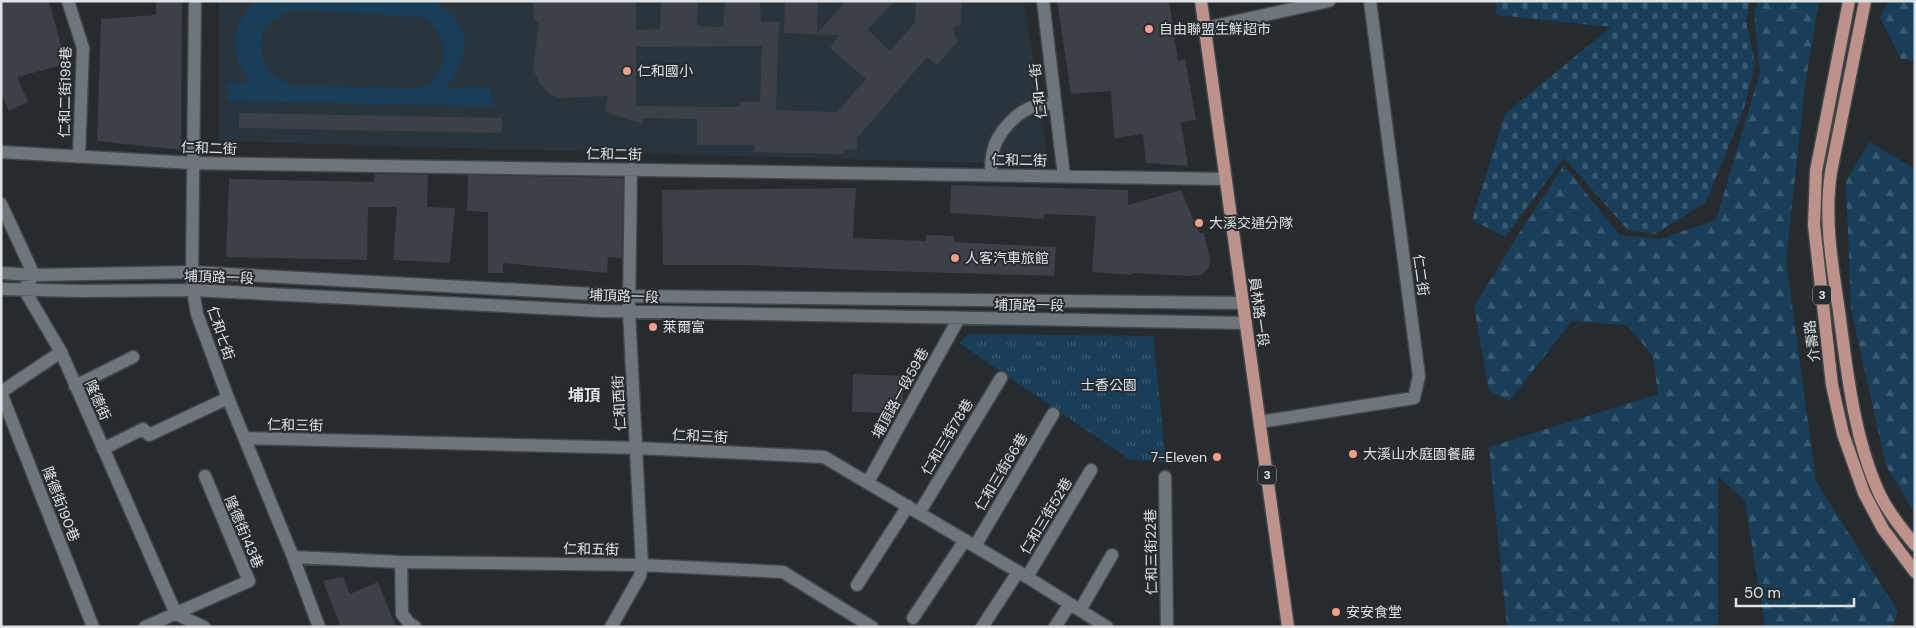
<svg xmlns="http://www.w3.org/2000/svg" width="1916" height="628" font-family="'DM Sans','Noto Sans TC',sans-serif">
<defs>
<pattern id="forest-firs" width="22" height="20" patternUnits="userSpaceOnUse" patternTransform="scale(1.25)"><rect width="22" height="20" fill="#193e59"/><path d="M5 1l3.5 6h-7zM16 11l3.5 6h-7z" fill="#3a5a71"/></pattern>
<pattern id="cemetery-stones" width="16" height="16" patternUnits="userSpaceOnUse" patternTransform="scale(1.25)"><rect width="16" height="16" fill="#193e59"/><path d="M2 7V4a2 2 0 0 1 4 0v3zM10 15v-3a2 2 0 0 1 4 0v3z" fill="#3a5a71"/></pattern>
<pattern id="park-tufts" width="24" height="20" patternUnits="userSpaceOnUse" patternTransform="scale(1.25)"><rect width="24" height="20" fill="#193e59"/><path d="M3 7l-1-3M5 7V3M7 7l1-3M15 17l-1-3M17 17v-4M19 17l1-3" fill="none" stroke="#3a5a71"/></pattern>
</defs>
<rect width="100%" height="100%" fill="#262b30"/>
<path fill="#2a343d" d="M219 1H1024L1049 165 219 141Z"/>
<path fill="#193e59" fill-rule="evenodd" d="M254 1H432C474 24 471 52 446 88L489 87 494 106 227 101 228 83 252 82C227 54 231 29 254 1ZM300 10 423 17C440 30 451 50 439 71 437 74 435 79 432 81 429 84 422 86 418 88L292 86 277 77 268 70 262 57 261 44 264 29 273 20 287 12Z"/>
<path fill="url(#forest-firs)" d="M1758 1H1819L1805 84 1786 261 1816 481 1898 612 1893 627H1765L1745 501 1718 476V627H1507L1489 447 1658 394 1653 356 1627 325 1572 321 1509 401 1489 391 1474 307 1518 235 1564 165 1619 235 1660 239 1716 220 1760 72 1754 13Z
M1889 1H1915V61L1901 59 1880 18Z
M1869 142 1915 169V513L1886 466 1851 309 1846 182Z"/>
<path fill="url(#cemetery-stones)" d="M1495 1H1750L1746 21 1755 64 1744 108 1706 202 1655 234 1628 230 1564 158 1505 237 1472 220 1505 114 1611 27 1497 15Z"/>
<path fill="url(#park-tufts)" d="M969 334 1153 336 1166 463 1129 459 959 343Z"/>
<path fill="#3b4146" fill-rule="evenodd" d="M1 1H49L66 64 17 77 28 102 9 111 1 93Z
M156 1H182L181 150 97 141 101 19 156 15Z
M533 1H636V30L660 29 661 1H698L697 26 723 27 725 1H760L761 22H779L776 110 837 112 866 79 830 48 839 35 784 33 785 1H818L817 34 846 1H895L867 29 890 51 915 22 916 1H962L961 25 953 28 957 42 937 65 927 57 857 138V150L845 149 844 154 754 152 755 145H697V119L643 118V124L605 112 608 96 561 98 551 95 540 84 533 69 539 24 534 20ZM762 46 760 102H740L739 107 636 106V47Z
M1057 1H1169L1178 61 1185 59 1196 120 1181 122 1188 166 1146 163 1143 134 1114 138 1111 91 1071 94Z
M239 113 502 118V133L239 128Z
M375 174 428 175 427 207 455 208 450 263 393 260 397 207H368L367 260 226 257 229 179 374 182Z
M468 175 623 178 622 258 608 257 607 273 503 263V273H488V212L467 211Z
M951 185 1128 190V205L1181 190 1199 233H1204L1210 259 1209 267 1202 275 1190 276 1133 273 1132 275 1092 272 1096 216 1045 214 1044 219 950 213Z
M856 188 853 238 926 241V235L954 236V242L1056 247 1054 276 854 270 745 265H663L662 190Z
M853 374 904 376 903 402 897 413 852 412Z
M343 577 350 594 378 582 396 627H341L323 581Z"/>
<g fill="none" stroke-linecap="round" stroke-linejoin="round">
<g stroke="#414649" stroke-width="15">
<path id="minor" d="M68 1 83 48 79 155
M195 1 192 272 193 290 197 314 228 398 293 557 319 627
M1043 1 1064 176
M1205 28 1329 1
M1 152 192 163 1226 179
M991 175C991 167 991 159 993 151 997 133 1017 111 1035 106 1041 104 1049 104 1055 103
M1 204 34 275 24 289 61 352 176 614 204 627
M1 273 34 275 192 272 630 296 1243 303
M1 289 80 291 193 290 601 311 1246 323
M75 386 133 357
M1 392 61 352
M1 393 93 627
M1260 422 1414 398 1419 376 1370 1
M245 438 637 448 824 457 1027 577 1107 627
M103 449 143 429 149 435 228 398
M1165 477 1167 627
M868 482 959 318
M919 513 1001 378
M975 546 1053 414
M293 557 401 562 642 565 783 572 872 627
M401 562 402 614 409 623 415 627
M1027 577 1091 470
M857 585 908 506
M1080 610 1112 555
M913 618 965 540
M145 627 249 581 205 476
M611 627 640 576 642 565 629 311 631 169
M982 627 1018 572
M1055 627 1070 604"/>
</g>
<g stroke="#414649" stroke-width="15">
<path id="major" d="M1201 1 1288 627
M1849 1 1816 171 1814 225 1832 385 1843 434 1864 493 1883 529 1915 572
M1865 1 1831 172C1824 219 1832 264 1839 311 1847 372 1854 439 1880 495 1889 513 1902 529 1915 545"/>
</g>
<use href="#minor" stroke="#6f767b" stroke-width="12"/>
<use href="#major" stroke="#bc928a" stroke-width="12"/>
</g>
<g fill="#f49e8a" stroke="#262b30" stroke-width="2">
<circle cx="1149" cy="29" r="5"/>
<circle cx="627" cy="71" r="5"/>
<circle cx="1199" cy="223" r="5"/>
<circle cx="955" cy="258" r="5"/>
<circle cx="653" cy="327" r="5"/>
<circle cx="1353" cy="454" r="5"/>
<circle cx="1217" cy="457" r="5"/>
<circle cx="1336" cy="612" r="5"/>
</g>
<g text-anchor="middle" stroke-width="4" stroke-linejoin="round" paint-order="stroke">
<g fill="#262b30" stroke="#a8acaf" stroke-width="1">
<rect x="1813" y="285.5" width="18" height="19" rx="4"/>
<rect x="1258" y="465.5" width="18" height="19" rx="4"/>
</g>
<g font-size="12" font-weight="bold" fill="#dfe3e6">
<text x="1822" y="299">3</text>
<text x="1267" y="479">3</text>
</g>
<g font-size="14" fill="#dfe3e6" stroke="#262b30" text-anchor="start">
<text x="1159" y="34">自由聯盟生鮮超市</text>
<text x="637" y="76">仁和國小</text>
<text x="1209" y="228">大溪交通分隊</text>
<text x="965" y="263">人客汽車旅館</text>
<text x="663" y="332">萊爾富</text>
<text x="1363" y="459">大溪山水庭園餐廳</text>
<text x="1207" y="462" text-anchor="end">7-Eleven</text>
<text x="1346" y="617">安安食堂</text>
</g>
<g font-size="14" fill="#dfe3e6" stroke="#262b30">
<text transform="translate(1038 91) rotate(-97)" y="5">仁和一街</text>
<text transform="translate(65 92) rotate(-89)" y="5">仁和二街198巷</text>
<text transform="translate(209 148) rotate(2)" y="5">仁和二街</text>
<text transform="translate(614 154) rotate(1)" y="5">仁和二街</text>
<text transform="translate(1019 160) rotate(1)" y="5">仁和二街</text>
<text transform="translate(1421 275) rotate(82)" y="5">仁二街</text>
<text transform="translate(219 277) rotate(2)" y="5">埔頂路一段</text>
<text transform="translate(624 296) rotate(2)" y="5">埔頂路一段</text>
<text transform="translate(1029 305) rotate(1)" y="5">埔頂路一段</text>
<text transform="translate(1259 312) rotate(82)" y="5">員林路一段</text>
<text transform="translate(221 333) rotate(71)" y="5">仁和七街</text>
<text transform="translate(1812 341) rotate(-97)" y="5">介壽路</text>
<text transform="translate(900 393) rotate(-61)" y="5">埔頂路一段59巷</text>
<text transform="translate(98 400) rotate(66)" y="5">隆德街</text>
<text transform="translate(619 403) rotate(-93)" y="5">仁和西街</text>
<text transform="translate(295 425) rotate(1)" y="5">仁和三街</text>
<text transform="translate(700 436) rotate(3)" y="5">仁和三街</text>
<text transform="translate(947 437) rotate(-59)" y="5">仁和三街78巷</text>
<text transform="translate(1001 472) rotate(-59)" y="5">仁和三街66巷</text>
<text transform="translate(61 504) rotate(69)" y="5">隆德街190巷</text>
<text transform="translate(1046 516) rotate(-59)" y="5">仁和三街52巷</text>
<text transform="translate(244 532) rotate(67)" y="5">隆德街143巷</text>
<text transform="translate(591 549) rotate(1)" y="5">仁和五街</text>
<text transform="translate(1151 552) rotate(-91)" y="5">仁和三街22巷</text>
</g>
<g font-size="14" fill="#d6e5f2" stroke="#262b30">
<text x="1109" y="390">士香公園</text>
</g>
<g font-size="16" font-weight="bold" fill="#dfe3e6" stroke="#262b30">
<text x="584" y="401">埔頂</text>
</g>
</g>
<rect width="1916" height="628" fill="none" stroke="#dfe3e6" stroke-width="5"/>
<path d="M1736 598v8h118v-8" fill="none" stroke="#dfe3e6" stroke-width="2.5"/>
<text x="1744" y="598" font-size="15" fill="#dfe3e6" stroke="#262b30" stroke-width="4" paint-order="stroke">50 m</text>
</svg>
